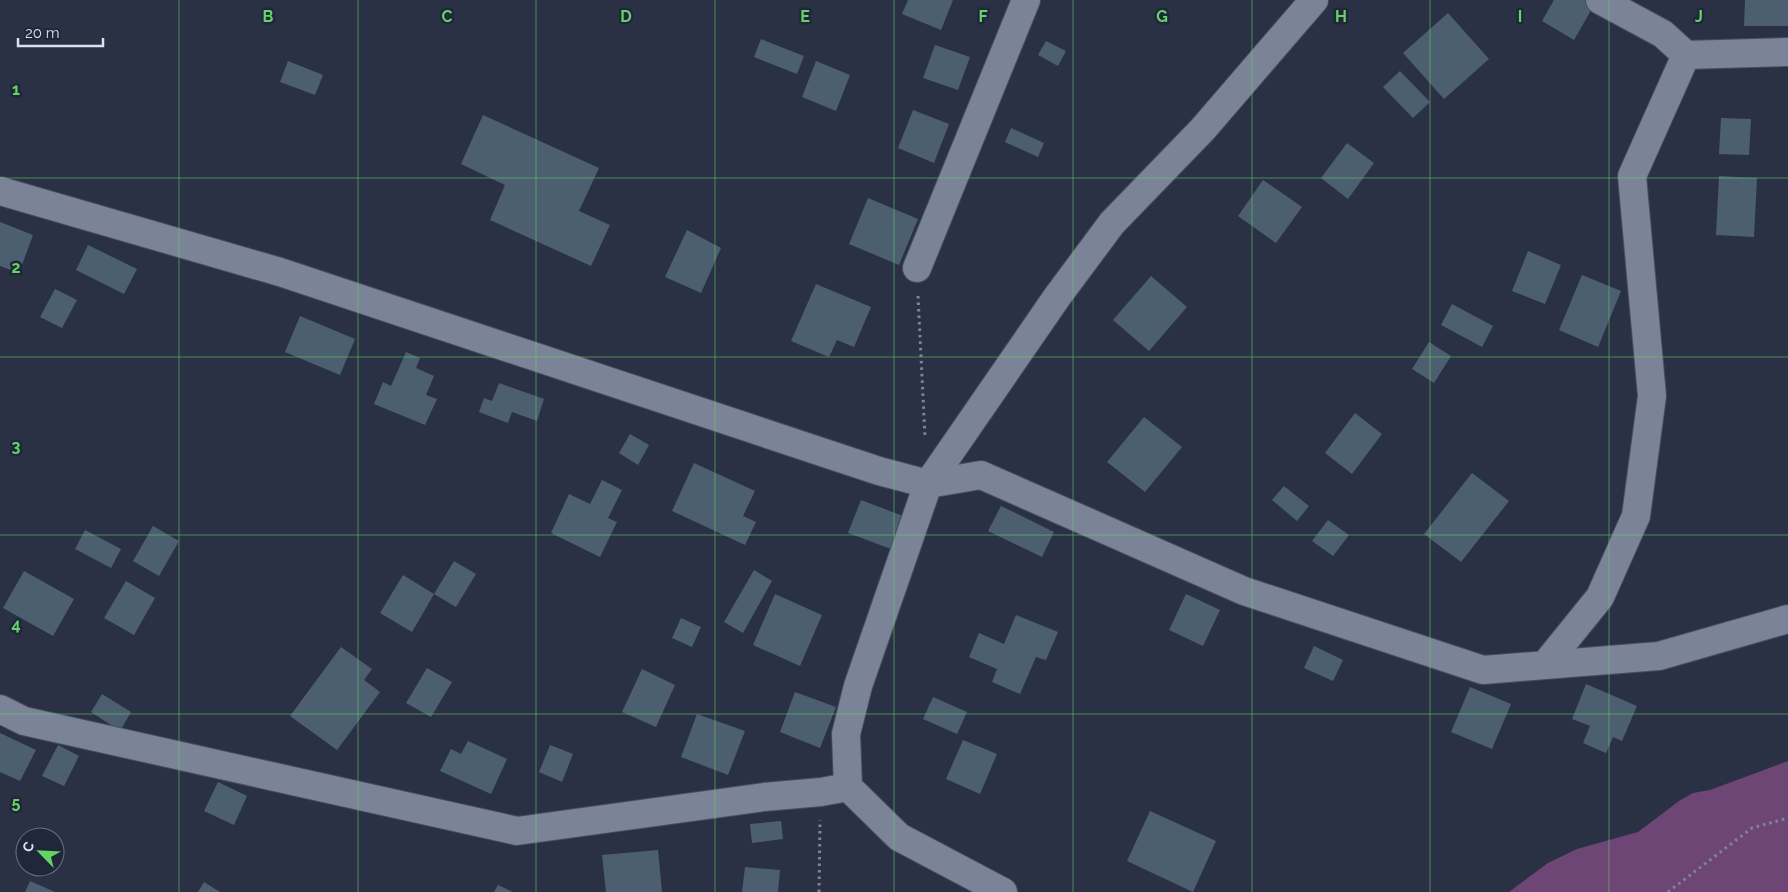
<svg xmlns="http://www.w3.org/2000/svg" width="1788" height="892" font-family="Raleway,sans-serif">
<rect width="100%" height="100%" fill="#2b3144"/>
<path fill="#6e4676" d="M1788 761V892H1509L1548 863 1577 849 1638 832 1679 801 1693 793 1710 790Z"/>
<path fill="#4c5f70" d="M908 0H953L941 30 902 14Z
M1554 0H1586L1594 5 1574 40 1542 21Z
M1745 0H1788V26H1744Z
M1448 13 1489 59 1444 99 1403 53Z
M761 39 804 56 797 74 754 57Z
M1046 41 1066 51 1058 66 1038 55Z
M935 45 970 57 958 90 923 78Z
M288 61 323 75 315 95 280 82Z
M816 61 850 75 836 111 802 97Z
M1400 71 1430 102 1413 118 1383 87Z
M913 110 949 124 934 163 898 148Z
M483 115 599 168 579 211 610 225 591 266 490 220 505 185 461 164Z
M1721 118 1751 119 1749 155 1719 154Z
M1011 128 1044 143 1038 157 1005 142Z
M1347 143 1374 163 1348 199 1321 178Z
M1719 176 1757 178 1754 237 1716 235Z
M1263 180 1302 207 1276 243 1238 216Z
M868 198 918 219 899 265 849 244Z
M0 222 33 235 19 273 0 266Z
M687 230 721 248 701 293 665 277Z
M88 245 137 269 124 294 76 270Z
M1528 251 1561 265 1545 304 1512 291Z
M1582 275 1621 291 1598 347 1559 330Z
M1151 276 1187 307 1149 351 1113 320Z
M816 284 871 307 854 347 837 340 829 357 791 341Z
M55 289 77 300 62 328 40 317Z
M1452 304 1493 326 1482 347 1441 325Z
M300 316 355 339 340 375 285 352Z
M1429 342 1451 356 1434 383 1412 369Z
M406 352 420 358 416 368 434 376 426 395 437 399 425 425 374 404 383 382 391 386Z
M499 383 544 399 537 421 512 412 508 423 479 412 484 398 492 401Z
M1355 413 1382 434 1352 474 1325 453Z
M1144 417 1182 447 1145 492 1107 462Z
M630 434 649 445 638 465 619 453Z
M694 463 755 491 743 516 756 522 745 545 672 511Z
M1472 473 1509 501 1461 562 1424 534Z
M602 480 622 490 608 518 617 522 600 557 551 533 569 494 590 504Z
M1284 486 1309 506 1297 521 1272 500Z
M861 500 903 516 891 549 848 533Z
M1001 506 1054 532 1042 557 988 531Z
M1328 520 1349 535 1333 556 1312 541Z
M153 526 179 541 159 576 133 561Z
M85 530 121 549 111 568 75 549Z
M454 561 476 574 456 607 434 594Z
M754 570 772 581 743 633 724 622Z
M24 571 74 599 53 636 3 608Z
M403 575 434 594 412 632 380 613Z
M126 581 155 598 134 635 104 618Z
M775 594 822 615 800 666 753 645Z
M1186 594 1220 610 1203 646 1169 630Z
M1016 615 1058 632 1046 660 1036 657 1020 694 992 682 997 669 969 657 979 633 1004 644Z
M681 618 701 627 692 647 672 638Z
M1314 646 1343 660 1333 681 1304 668Z
M341 647 372 669 364 680 380 692 337 750 290 716Z
M427 668 452 682 431 717 406 703Z
M642 669 675 685 656 727 622 712Z
M1586 684 1637 706 1622 741 1613 737 1606 753 1583 743 1590 726 1572 719Z
M1470 687 1511 704 1492 749 1451 732Z
M795 692 836 707 820 748 780 732Z
M102 694 131 712 120 731 91 712Z
M933 697 967 712 957 734 923 719Z
M697 714 745 731 728 775 681 757Z
M0 733 36 750 20 781 0 772Z
M963 740 997 754 980 794 946 779Z
M468 741 507 759 491 794 440 771 451 749 461 754Z
M58 745 79 756 64 786 42 776Z
M550 745 573 754 562 782 539 772Z
M218 782 247 796 234 825 204 811Z
M1150 811 1216 841 1193 892 1127 861Z
M781 821 783 839 752 843 750 824Z
M658 850 662 892H606L602 855Z
M745 867 780 870 778 892H742Z
M30 881 55 892H25Z
M204 882 220 892H198Z
M498 885 513 892H494Z"/>
<g fill="none" stroke-linecap="round" stroke-linejoin="round">
<g stroke="#474d5d" stroke-width="30">
<path id="minor" d="M1600 0 1663 34 1686 55 1788 52
M0 191 280 272 879 471 928 484 981 475 1244 591 1483 670 1659 656 1788 619
M917 268 1026 0
M1545 665 1600 597 1636 516 1652 396 1632 176 1686 55
M0 709 24 721 517 831 764 797 821 792 848 787
M1003 892 899 837 848 787 846 734 858 686 928 484 1057 297 1112 223 1203 129 1314 0"/>
</g>
<path stroke="#808595" stroke-width="3" stroke-dasharray="2.5 4" stroke-linecap="butt" d="M918 296 925 437
M819 892 820 820
M1668 892 1752 828 1788 818"/>
<use href="#minor" stroke="#7b8399" stroke-width="28"/>
</g>
<path fill="none" stroke="#65d467" stroke-width="1" stroke-opacity="0.55" d="M179 0V892M358 0V892M536 0V892M715 0V892M894 0V892M1073 0V892M1252 0V892M1430 0V892M1609 0V892M0 178H1788M0 357H1788M0 535H1788M0 714H1788"/>
<g font-size="16" text-anchor="middle" font-weight="bold" fill="#65d467" stroke="#21273a" stroke-width="5" stroke-linejoin="round" paint-order="stroke">
<text x="268" y="22">B</text>
<text x="447" y="22">C</text>
<text x="626" y="22">D</text>
<text x="805" y="22">E</text>
<text x="983" y="22">F</text>
<text x="1162" y="22">G</text>
<text x="1341" y="22">H</text>
<text x="1520" y="22">I</text>
<text x="1699" y="22">J</text>
<text x="16" y="95">1</text>
<text x="16" y="273">2</text>
<text x="16" y="452">3</text>
<text x="16" y="630">4</text>
<text x="16" y="808">5</text>
</g>
<g transform="translate(40 852) rotate(294)"><circle r="24" fill="#21273a" stroke="#6c7182"/>
<path d="M0-4L9 19L0 12L-9 19Z" fill="#65d467"/>
<text y="-8" font-size="14" font-weight="bold" text-anchor="middle" fill="#dce1ed">С</text>
</g>
<path d="M18 38v8h85v-8" fill="none" stroke="#dce1ed" stroke-width="2.5"/>
<text x="25" y="38" font-size="15" fill="#dce1ed" stroke="#21273a" stroke-width="4" paint-order="stroke">20 m</text>
</svg>
